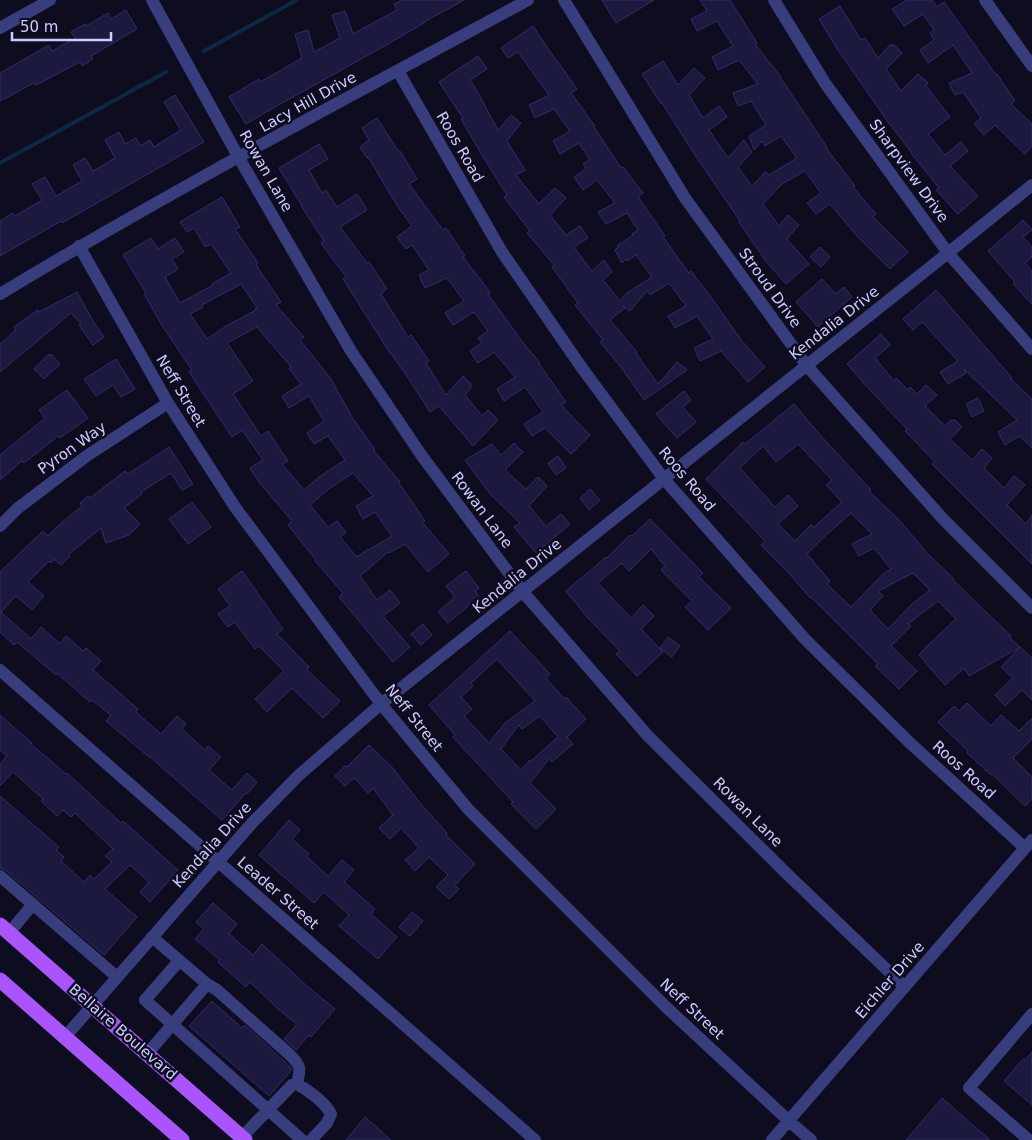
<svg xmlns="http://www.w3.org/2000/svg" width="1032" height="1140" font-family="'DejaVu Sans',sans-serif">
<rect width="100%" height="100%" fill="#0e0d1f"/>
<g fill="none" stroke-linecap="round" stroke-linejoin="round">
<path stroke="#0d2843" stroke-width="4" d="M204 51 297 0
M0 163 166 72"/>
</g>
<path fill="#1c193f" stroke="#312c6b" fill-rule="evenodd" d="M402 0H464L424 22V23L388 44 275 107 246 124 229 97 259 79 260 82 302 58 295 34 308 30 314 52 340 38 332 15 345 11 353 34 397 10 394 4Z
M602 0H654L616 23Z
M700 0H730L757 43 755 44 781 77H780L808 119 827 147 826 148 855 186 853 187 876 214 873 217 908 252 890 269 858 237 830 204 816 214 807 203 821 193 805 171 782 184 763 204 779 226 788 215 799 225 787 239 809 264 786 284 765 260 739 222 740 221 691 149 662 103 661 104 642 74 663 61 678 85 694 68 705 78 689 95 703 118 719 106 727 117 709 130 728 158 744 140 752 152 738 167 752 186 765 172 769 175 797 158 781 136 765 146 762 141 754 150 749 136 766 125 751 101 738 106 733 93 758 84 739 60 718 70 712 57 733 46 717 21 697 31 691 19 707 11Z
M907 0H932L937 7 944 2 996 75 997 74 1015 101 1011 104 1032 124V146L1025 154 995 125 984 135 974 124 981 118 963 92 955 95 949 83 972 73 953 45 928 63 920 50 934 40 930 33 934 30 923 14 904 26 892 9Z
M840 6 861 40 865 38 878 58 890 45H894L902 53 886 69 901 91 918 74 928 83 926 86 950 117 928 134 945 155 961 142 968 151 950 166 978 196 958 214 936 190 939 188 911 153H912L888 122 836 47 819 19Z
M126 10 137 29 91 56 93 59 82 66 80 62 36 85 34 83 0 101V73L49 45 52 51 75 38 71 32 85 24 86 26 108 13 111 19Z
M533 26 557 62H558L577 89 571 93 595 126 594 127 621 168 623 167 643 193 638 197 665 236 663 237 689 273 691 271 711 297 742 341 765 367 748 382 721 351 700 361 694 348 713 339 697 316 675 328 668 316 686 306 669 283 650 295 647 291 630 311 623 306 625 308 610 320 637 352 636 353 658 384 677 362 687 370 644 400 620 366 600 342 603 340 575 305 578 303 552 267 554 265 527 233 530 231 504 197 507 195 482 155 461 119 463 118 439 82 478 56 487 69 470 80 477 91 498 130 511 115 521 123 507 141 525 170 516 175 539 204 555 188 566 198 550 215 566 235 580 226 588 238 574 247 592 271 604 260 612 272 603 280 620 301 627 293 652 277 636 255 628 261 626 259 622 263 615 250 618 247 617 246 633 235 632 234 638 230 627 213 606 224 598 212 615 203 597 180 583 190 574 177 586 169 583 164 590 160 579 143 560 154 553 141 570 131 554 109 535 118 529 105 549 95 518 52 508 58 501 48Z
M175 95 204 142 62 223 61 221 0 256V221L13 213 15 216 42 200 32 184 45 177 56 196 82 181 73 165 85 158 93 171 115 158 105 140 119 132 125 144 136 138 140 146 150 140 154 147 181 130 164 102Z
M377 118 399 152 400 151 417 179 409 184 443 230 446 228 465 256 463 257 490 292 488 294 521 340 540 363 539 364 566 402 561 405 590 435 571 454 545 428 532 436 524 424 543 412 525 387 504 401 497 389 515 377 494 352 478 363 470 351 482 343 478 338 488 331 474 312 453 325 445 313 464 301 447 278 425 288 419 275 429 270 412 245 406 249 397 237 412 226 398 207 368 157 367 158 360 147 369 140 362 128Z
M319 144 328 159 309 170 322 193 326 190 337 207 357 194 367 210 340 227 367 263 369 262 387 289 381 294 408 337 411 335 429 361 426 363 446 395 463 376 471 384V388L465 395 482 416 488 410 498 420 473 446 439 406 430 412 407 376 388 350 343 279 346 277 321 243 324 241 301 206H302L279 168Z
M222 197 240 227 235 229 258 263 256 265 281 302 276 305 304 337 300 340 331 379 352 417 375 450 374 451 400 482 399 483 425 521 423 523 449 554 428 572 405 544 389 553 388 552 360 576 377 600 390 590 400 603 383 616 410 647 393 662 339 597 343 593 315 561 316 560 288 525 292 521 259 482 250 468 263 460 242 430 232 437 189 372 192 370 163 327 144 294 146 293 123 255 151 238 158 249 175 238 184 252 172 259 178 269 165 277 180 303 213 285 212 284 231 273 211 244 205 247 194 228 187 232 180 222ZM241 284 257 308 255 309 256 310 226 326 207 339 190 314 203 307 202 305ZM257 327 291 367 289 368 301 384 282 396 289 408 309 396 324 421 307 433 314 444 328 436 345 460 319 477 304 490 282 464 288 461 268 431 261 436 233 394 253 381 227 343ZM353 473 373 496 356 506 363 519 375 512 392 536 369 550 368 549 357 557 340 537 346 532 337 521 328 527 310 505 330 488Z
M1023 220 1032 230 1023 237 1032 247V257L1025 263 1032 271V304L1013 284 1015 282 988 251Z
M820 247 830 257 821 267 810 257Z
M822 279 836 294 844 287 852 297 818 327 796 302Z
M936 290 1012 378 1011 379 1032 399V448L1019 436 1005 445 998 432 1017 420 964 369 966 373 948 384 940 372 958 361 922 322 913 330 903 319Z
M77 292 93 321 104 337 93 345 79 325 81 324 71 313 0 372V344L16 330 14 327 38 310 39 312Z
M881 334 890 345 875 358 894 381 896 378 908 390 910 387 917 394 926 385 937 395 925 406 945 426 951 420H955L962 427 950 439 972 460 982 449 992 458 984 468 1004 488 1014 476 1025 485 1007 505 1026 524 1032 515V564L932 464 935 462 905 431 907 429 869 389 847 364Z
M48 355H52L60 364 44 379 34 369Z
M116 359 135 389 121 397 113 385 96 396 84 379Z
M67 390 88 418 60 438 58 436 24 463 22 461 0 480V455L45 418 39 410Z
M684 391 691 400 683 407 696 422 677 438 656 414Z
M978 398 984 411 972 417 966 404Z
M794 404 821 436 871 490 869 491 900 521 927 553 954 579 953 580 1011 636 1010 638 1020 647 969 676 964 668 945 685 919 655 925 648 956 619 938 601 908 624 911 626 891 646 917 671 899 689 875 666 878 664 811 597 810 598 788 572 761 545 765 541 706 479 743 442 745 444ZM798 444 832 480 826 485 842 502 814 527 811 525 795 541 778 524 798 506 788 495 775 507 740 468 763 446 776 462ZM851 513 872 534 852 544 859 556 874 548 891 569 883 574 851 607 827 584 830 581 807 554 825 536ZM913 573 930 590 912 604 888 629 870 610 883 596 878 591Z
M514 443 523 452 505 470 526 489 538 477 547 486 529 506 546 526 561 514 570 524 536 553 514 527 520 523 490 494 465 460 492 444 501 455Z
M169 447 193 484 182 490 171 473 141 492 142 494 124 508 140 524 129 535 106 543 101 528 68 555 70 556 61 565 54 559 51 563 49 561 28 582 44 596 32 610 16 596 1 612 31 639 41 627 60 644 66 636 83 651 86 648 101 661 93 670 138 709 136 712 161 734 177 716 186 724 182 729 205 750 208 746 221 757 209 770 232 790 247 773 257 782 247 794 246 793 222 820 150 757H149L106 721 111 715 92 700 90 702 57 673 56 675 17 642 14 645 0 632V572L43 531 48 536 60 524 82 506 80 503 88 496 90 498 125 471 128 474Z
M558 456 566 468 556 475 548 463Z
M590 489 600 500 589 510 580 498Z
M192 502 211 527 188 544 169 519Z
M650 519 703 573 699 577 731 608 708 630 685 607 692 601 661 570 665 566 651 549 629 571 622 563 598 583 631 618 643 605 654 616 641 629 663 652 637 676 616 654 620 651 587 617 566 591 606 557 607 558 630 535 632 536Z
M242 571 283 629 277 634 309 667 307 670 340 701 323 718 292 688 267 712 255 699 284 671 259 646 255 649 235 622 228 627 218 614 230 606 218 589Z
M466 571 479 588 475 591 479 597 448 623 438 612 455 597 446 586Z
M423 624 432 635 421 645 411 634Z
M510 631 550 674 546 678 564 699 566 697 586 719 567 737 573 744 552 762 549 759 530 783 556 809 536 829 511 804 513 802 453 737 455 735 429 705ZM497 659 535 701 505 723 489 743 464 716 472 709 461 697 473 686 471 683ZM540 716 558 737 531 761 530 760 521 770 501 749 519 725 522 729Z
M668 637 680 646 672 657 660 648Z
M1020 647 1032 658V700L1022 690 1005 706 995 695 1013 678 1001 667Z
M967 703 991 726 1001 715 1019 731 1032 718V739L1013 758 1032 777V799L1025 806 992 774 991 775 967 753 968 751 938 722 954 706 959 711Z
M0 715 32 743 31 744 66 774 67 773 121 823 123 821 178 870 150 902 140 892 149 882 130 865 105 889 137 917 104 955 5 870 0 868V796L59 847 56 850 64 857 61 861 84 882 90 875 94 879 112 862 105 856 113 849 75 813 71 817 63 810 57 816 41 801 43 799 13 772 0 786V764L7 756 0 750Z
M369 745 392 767 420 803 447 833 446 835 475 864 455 885 459 889 449 899 436 887 448 875 429 857 415 871 405 860 419 848 401 828 390 839 379 828 393 815 373 788 368 793 354 778 345 786 335 776 345 766 347 767Z
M289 820 300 830 292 839 309 854 307 857 328 876 342 860 354 870 344 882 375 909 371 914 397 937 378 959 339 926 349 915 324 892 314 903 259 855Z
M213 903 237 924 229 934 253 955 262 944 307 986 335 1009 311 1037 309 1035 296 1050 284 1039 297 1024 278 1009 250 982 246 987 218 962 220 960 195 939 204 929 196 922Z
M412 912 423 921 410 936 399 927Z
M212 1001 242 1028 245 1025 283 1060 291 1068V1071L269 1096 189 1026Z
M1032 1052V1105L1004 1081 1023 1059 1025 1060Z
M942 1098 990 1140H906Z
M365 1117 391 1140H346Z"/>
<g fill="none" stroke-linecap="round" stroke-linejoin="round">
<path stroke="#383e7d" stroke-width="12" d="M152 0 239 158 351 351 422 456 523 592 648 736 785 872 905 987
M564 0 685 198 807 366 943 519 1032 608
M774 0 825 83 948 253 1032 349
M985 0 1032 66
M0 28 50 0
M398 71 502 252 582 368 664 479 805 639 909 742 1025 848
M79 246 168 403 235 507 381 704 468 809 666 1007 789 1121 811 1140
M0 294C172 190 351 96 528 0
M0 526 18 508 88 455 168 403
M0 670 535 1140
M0 876 117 977
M9 933 33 904
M152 937 207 984 217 990 289 1054C301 1066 301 1067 297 1084
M179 961 145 1000 302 1140
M65 1037 253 822 299 775 381 704 948 253 1032 185
M147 1054 207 984
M242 1137 292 1085 297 1084C309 1091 324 1101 331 1114L327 1123 311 1140
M772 1140 1032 840
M1029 1140 969 1088 1032 1014"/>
<path stroke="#aa55fc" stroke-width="15" d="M0 925 245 1140
M0 980 182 1140"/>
</g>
<g text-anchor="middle" stroke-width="5" stroke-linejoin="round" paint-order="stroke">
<g font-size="15" fill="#ccccfe" stroke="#0e0d1f">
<text transform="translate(308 102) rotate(-29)" y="5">Lacy Hill Drive</text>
<text transform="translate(460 147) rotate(60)" y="5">Roos Road</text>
<text transform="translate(266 171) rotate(60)" y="5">Rowan Lane</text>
<text transform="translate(909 171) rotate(54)" y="5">Sharpview Drive</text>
<text transform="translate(770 288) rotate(54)" y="5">Stroud Drive</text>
<text transform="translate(834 323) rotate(-38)" y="5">Kendalia Drive</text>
<text transform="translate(181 391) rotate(59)" y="5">Neff Street</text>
<text transform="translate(72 448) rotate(-35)" y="5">Pyron Way</text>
<text transform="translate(687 479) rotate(50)" y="5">Roos Road</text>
<text transform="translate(482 510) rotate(53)" y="5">Rowan Lane</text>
<text transform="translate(517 576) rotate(-39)" y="5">Kendalia Drive</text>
<text transform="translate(414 718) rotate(51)" y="5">Neff Street</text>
<text transform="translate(964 770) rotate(42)" y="5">Roos Road</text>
<text transform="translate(748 812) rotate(45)" y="5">Rowan Lane</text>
<text transform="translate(212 845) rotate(-48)" y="5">Kendalia Drive</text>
<text transform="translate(278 893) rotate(41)" y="5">Leader Street</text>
<text transform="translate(890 980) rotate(-49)" y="5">Eichler Drive</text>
<text transform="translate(692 1009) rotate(43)" y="5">Neff Street</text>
<text transform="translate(123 1032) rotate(41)" y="5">Bellaire Boulevard</text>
</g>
</g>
<path d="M12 32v8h99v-8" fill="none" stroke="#ccccfe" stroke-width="2.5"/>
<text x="20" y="32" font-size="15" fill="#ccccfe" stroke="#0e0d1f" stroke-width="4" paint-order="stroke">50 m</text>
</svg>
